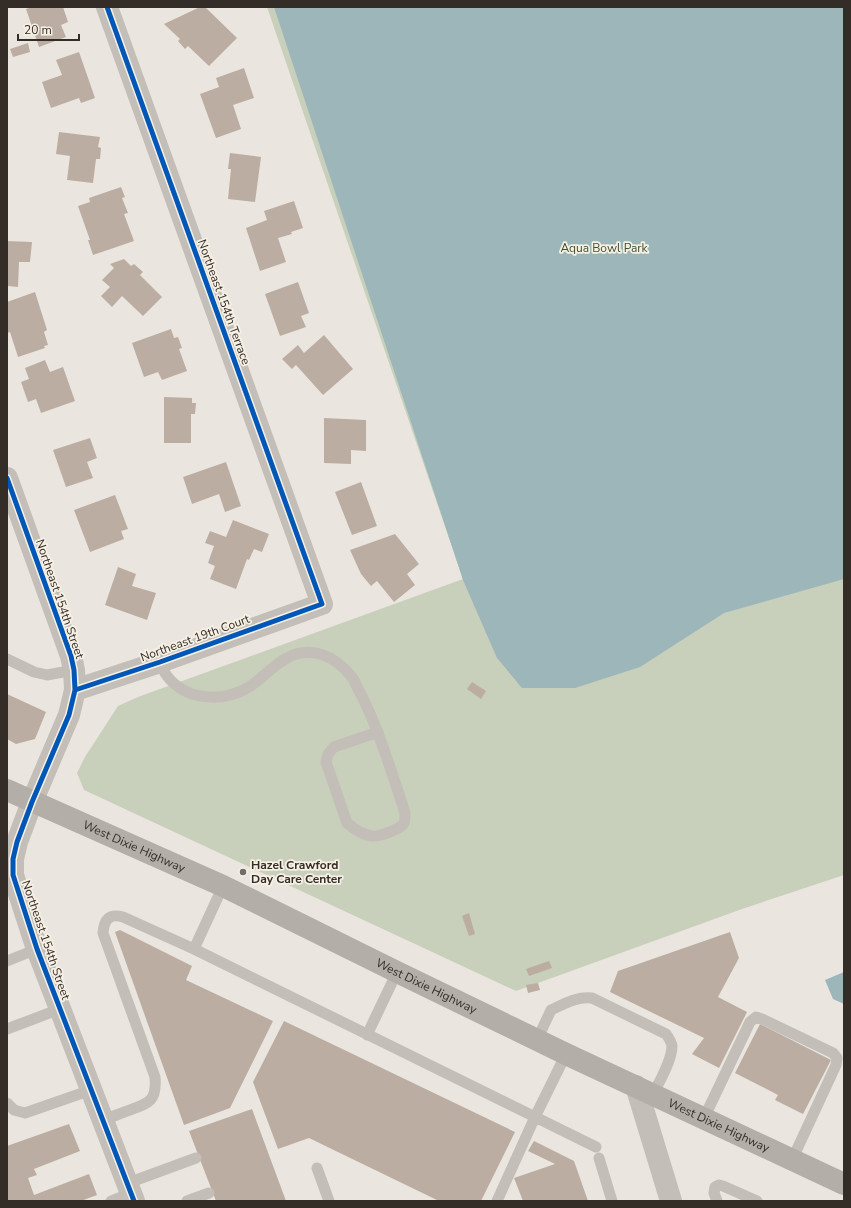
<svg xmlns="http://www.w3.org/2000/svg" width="851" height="1208" font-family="'Nunito Sans',sans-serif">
<rect width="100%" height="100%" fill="#eae6df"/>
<path fill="#c8cfba" d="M267 7H844V875L742 909 516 991 84 790 77 773 85 757 118 706 138 697 463 579Z"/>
<path fill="#9cb6b9" d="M274 7H844V579L724 613 640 667 575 688H522L497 658 463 580Z
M844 972V1004L833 999 825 980Z"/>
<path fill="#bcada2" d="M32 7H63L68 22 61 25 66 37 39 47 26 9Z
M200 7H205L237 38 209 66 188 46 185 49 178 41 180 39 164 24Z
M28 43 30 52 13 57 10 49Z
M79 52 95 98 81 103 79 98 51 108 42 82 62 75 56 60Z
M244 68 254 98 233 105 241 129 216 138 200 94 219 87 216 78Z
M59 132 100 137 98 147 101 148 100 159H96L93 183 67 180 70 156 56 154Z
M230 153 261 157 255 202 228 199 231 169H228Z
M121 187 125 197 122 198 128 213 124 214 134 241 93 255 88 240H90L78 206 90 202 89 198Z
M294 201 303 228 291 232 292 234 278 238 286 262 260 271 246 228 267 220 264 211Z
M7 241 32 242 30 262H19L18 287 7 286Z
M124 259 131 266 134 264 143 272 140 275 162 297 143 316 122 296 112 307 101 296 110 287 102 280 114 268 110 264Z
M298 282 309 313 301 316 306 327 280 336 265 294Z
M35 292 47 330 44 332 48 345 44 346 45 348 18 357 10 332 7 333V302Z
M171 329 174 338 178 337 182 348 179 349 187 371 162 380 158 372 144 377 132 343Z
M324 335 353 369 323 395 296 365 292 369 282 359 298 345 304 353Z
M45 360 50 372 63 367 75 401 41 413 36 399 28 402 21 382 29 379 25 368Z
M164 397 192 398V403H196L195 414H191V443H164Z
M324 418 366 420V451L351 450V464L324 463Z
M90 438 97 458 87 462 93 478 66 487 53 450Z
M226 462 241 506 225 512 219 494 192 504 183 477Z
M361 482 377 526 352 535 335 492Z
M115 495 128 529 121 531 124 539 90 552 74 510Z
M233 520 269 534 262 552 254 549 249 560 247 559 236 589 210 579 215 566 208 563 214 546 205 543 210 531 226 537Z
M395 534 419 564 407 574 415 585 394 602 377 581 371 586 361 574 350 550Z
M118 567 136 574 132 586 156 593 147 620 105 605Z
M472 682 486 691 481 699 467 689Z
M7 694 46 712 35 739 16 744 7 739Z
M469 913 475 934 469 936 462 916Z
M120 930 192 966 186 980 273 1021 230 1108 184 1125 115 932Z
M730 932 739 958 718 997 747 1012 719 1068 692 1054 704 1038 610 992 618 971Z
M549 961 552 968 529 976 526 969Z
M538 983 540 990 528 993 526 985Z
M284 1021 515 1132 481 1201H439L309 1138 278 1149 253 1082Z
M760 1024 831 1060 803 1114 775 1100 778 1095 735 1073Z
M252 1109 286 1201H216L189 1131Z
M69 1124 80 1151 34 1169 37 1175 28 1178 34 1195 89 1174 97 1195 81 1201H7V1146Z
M534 1141 574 1161 588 1201H523L514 1178 555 1164 528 1151Z"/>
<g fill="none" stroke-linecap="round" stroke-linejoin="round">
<path stroke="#c3beb8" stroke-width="11" d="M7 659 34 672 47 675 74 670
M160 662C162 666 163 670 165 673 171 683 185 693 196 695 215 700 232 697 249 687 262 679 273 665 287 658 311 645 335 656 351 676 354 679 356 684 358 689 368 706 375 725 382 744 390 767 398 790 405 813 405 816 405 820 404 823 401 829 379 837 372 836 362 835 354 829 347 823L326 762 328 754 334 747 378 732
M194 949 223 886
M7 961 37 949
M7 1029 60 1009
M367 1035 397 972
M537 1040 551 1010C564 1004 577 996 592 998L666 1034C669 1038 671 1041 672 1046 672 1060 660 1081 653 1094
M7 1103 14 1110 25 1113 91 1090
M704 1118 750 1022 756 1017 762 1019 833 1053 837 1058 836 1065 792 1160
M103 1120C112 1117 121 1113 130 1110 150 1103 157 1100 155 1077L103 933C104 920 109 913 123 917L194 949 596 1147
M599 1158 612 1201
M317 1168 329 1201
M128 1183 196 1158
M111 1201 131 1193
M187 1201 209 1193
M497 1201 535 1117 566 1054
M717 1201 714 1193 715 1187 719 1185 723 1186 757 1201"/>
<path stroke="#c3beb8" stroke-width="22" d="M7 478 71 656 74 670 75 690 69 715 32 802 17 842 13 859V875L37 949 134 1201
M75 690 160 662 322 604 107 7
M636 1086 671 1201"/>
<path stroke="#b4aea8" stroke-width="22" id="s1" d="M7 790 223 886 397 972 566 1054 844 1184"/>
<g stroke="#f7f1e5" stroke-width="8">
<path id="cycleway" d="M7 478 71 656 74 670 75 690 69 715 32 802 17 842 13 859V875L37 949 134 1201
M75 690 160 662 322 604 107 7"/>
</g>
<use href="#cycleway" stroke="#0057b8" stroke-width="5"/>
</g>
<circle fill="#736d67" stroke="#f7f1e5" stroke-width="1.5" cx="243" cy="872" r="4"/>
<g text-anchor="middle" stroke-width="3.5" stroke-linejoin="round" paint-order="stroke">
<g font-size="12" fill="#3e4f2d" stroke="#f7f1e5">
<text x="604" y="252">Aqua Bowl Park</text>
</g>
<g font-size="12" fill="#332c27" stroke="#f7f1e5">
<text transform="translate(224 302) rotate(70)" y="4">Northeast 154th Terrace</text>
<text transform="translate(60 599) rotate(71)" y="4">Northeast 154th Street</text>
<text transform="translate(195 638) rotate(-20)" y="4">Northeast 19th Court</text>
<text dy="4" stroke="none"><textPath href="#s1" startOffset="139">West Dixie Highway</textPath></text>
<text transform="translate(46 940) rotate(71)" y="4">Northeast 154th Street</text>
<text dy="4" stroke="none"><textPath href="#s1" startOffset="463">West Dixie Highway</textPath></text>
<text dy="4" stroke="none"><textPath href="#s1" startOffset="787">West Dixie Highway</textPath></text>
</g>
<g font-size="12" font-weight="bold" fill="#332c27" stroke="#f7f1e5" text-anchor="start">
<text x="251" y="869">Hazel Crawford<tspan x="251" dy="14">Day Care Center</tspan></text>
</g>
</g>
<rect width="851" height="1208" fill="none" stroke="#332c27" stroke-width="16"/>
<path d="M18 34v6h61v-6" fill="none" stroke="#332c27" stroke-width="2"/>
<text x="24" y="34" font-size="12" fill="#332c27" stroke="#f7f1e5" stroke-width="3" paint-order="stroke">20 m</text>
</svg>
